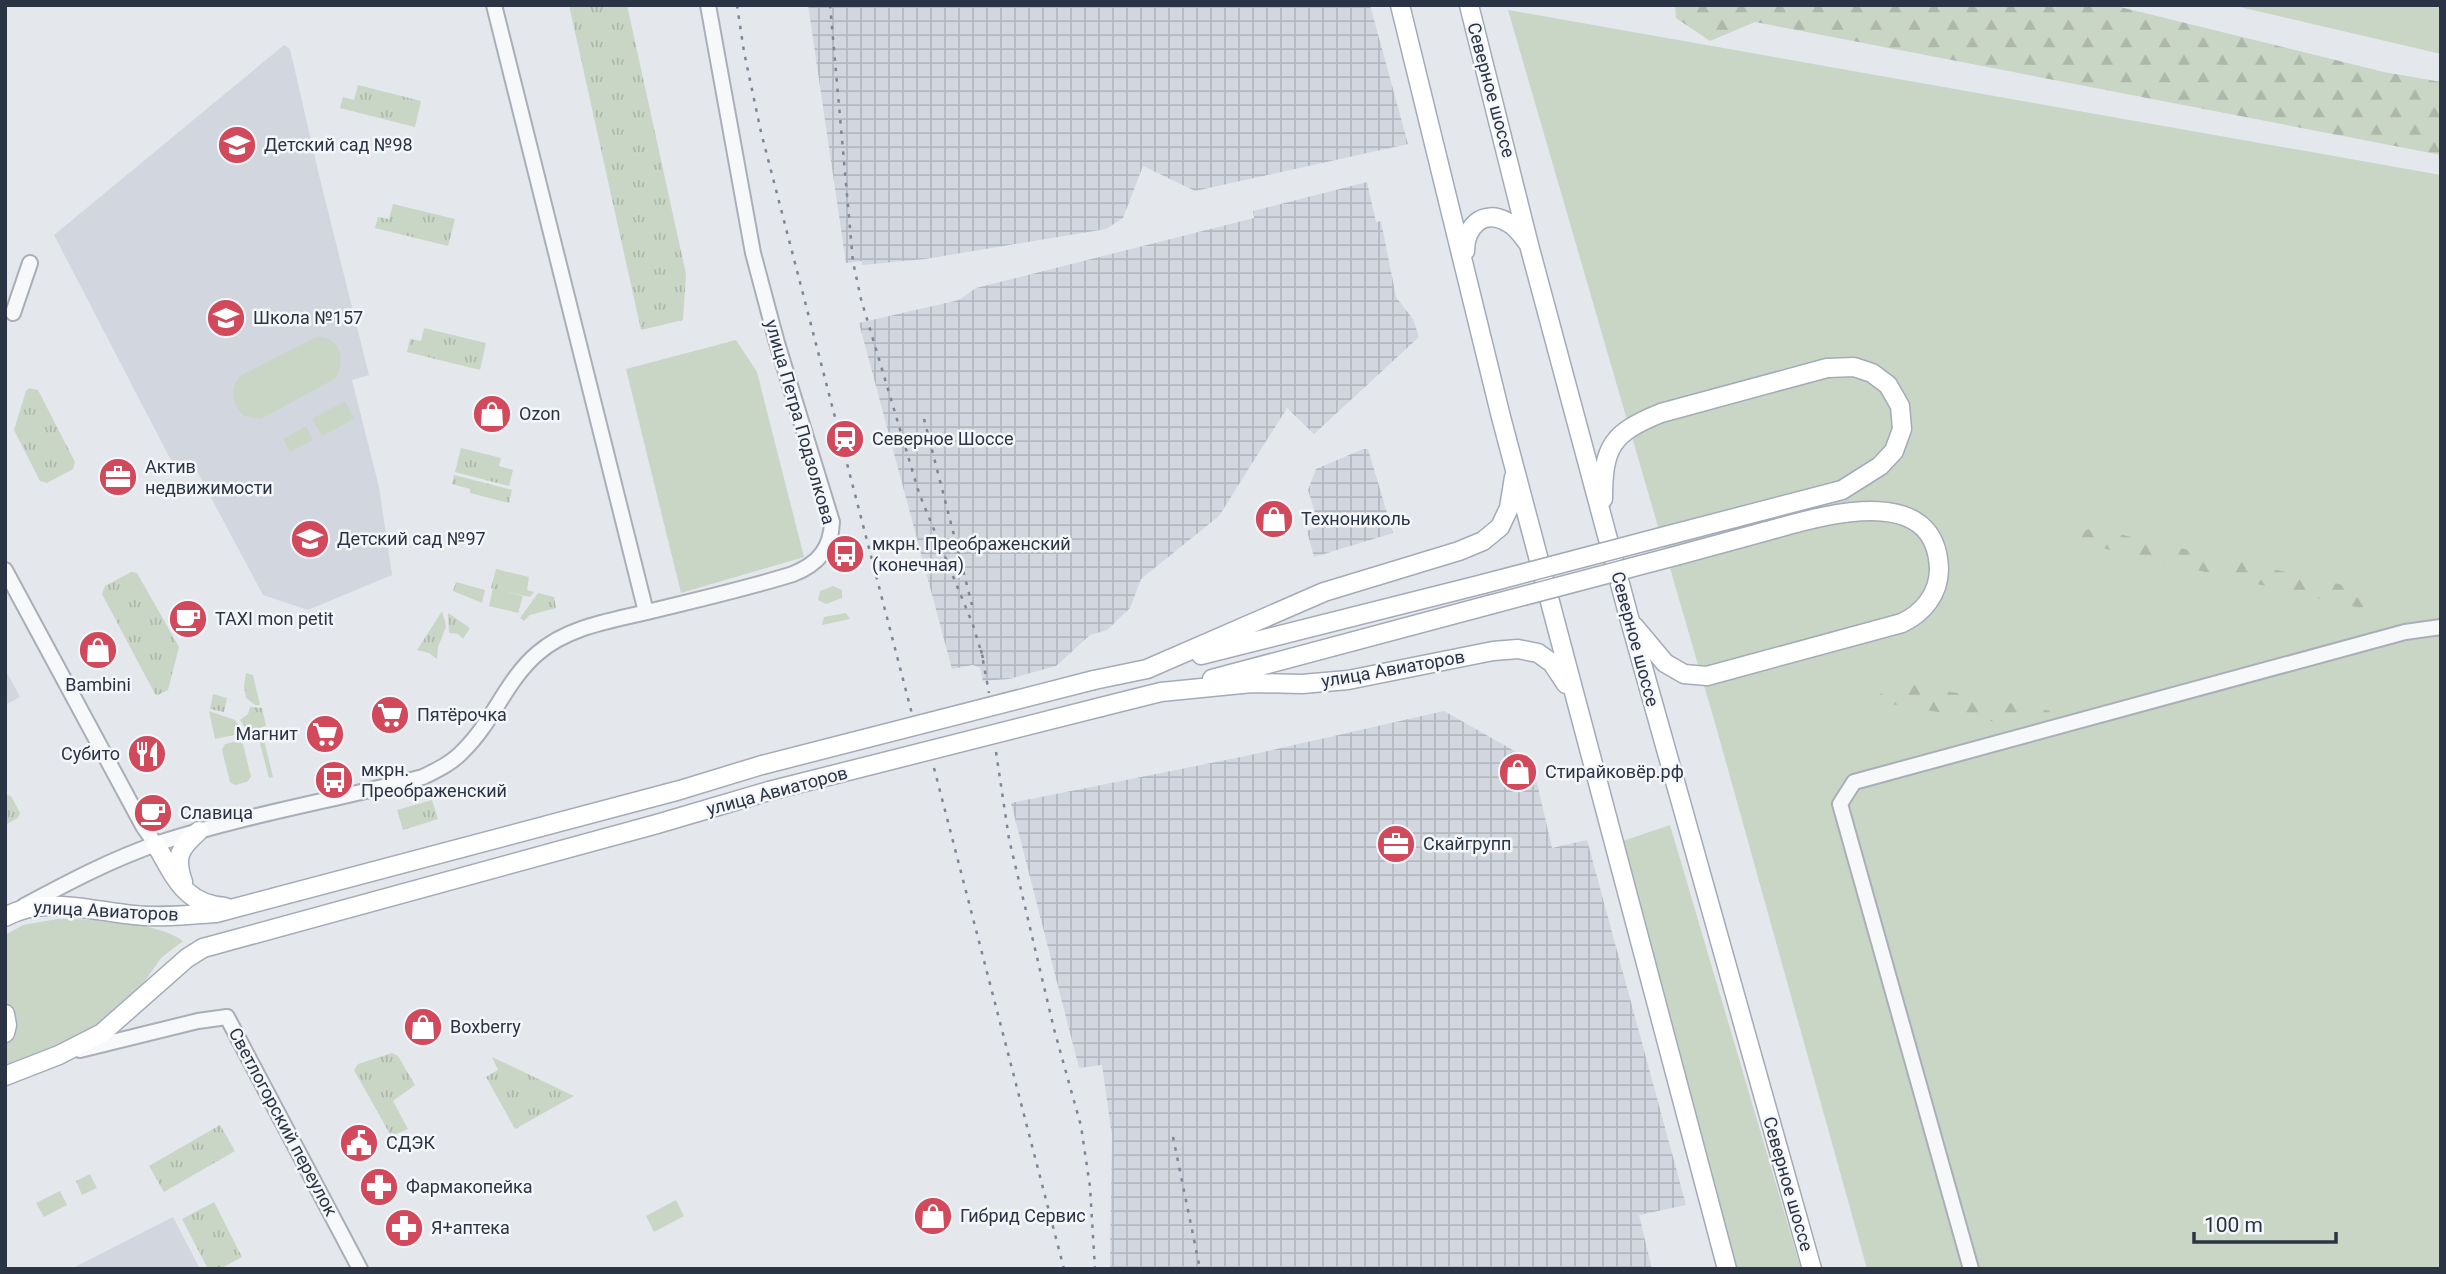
<svg xmlns="http://www.w3.org/2000/svg" width="2446" height="1274" font-family="Roboto,sans-serif">
<defs>
<pattern id="industrial-grid" width="8" height="8" patternUnits="userSpaceOnUse" patternTransform="scale(1.75)"><rect width="8" height="8" fill="#d2d6de"/><path d="M0 4h8M4 0v8" fill="none" stroke="#b4b8c0"/></pattern>
<pattern id="forest-firs" width="22" height="20" patternUnits="userSpaceOnUse" patternTransform="scale(1.75)"><rect width="22" height="20" fill="#c9d6c5"/><path d="M5 1l3.5 6h-7zM16 11l3.5 6h-7z" fill="#adb8ab"/></pattern>
<pattern id="park-tufts" width="24" height="20" patternUnits="userSpaceOnUse" patternTransform="scale(1.75)"><rect width="24" height="20" fill="#c9d6c5"/><path d="M3 7l-1-3M5 7V3M7 7l1-3M15 17l-1-3M17 17v-4M19 17l1-3" fill="none" stroke="#adb8ab"/></pattern>
</defs>
<rect width="100%" height="100%" fill="#e4e7ec"/>
<path fill="#d2d6de" d="M284 45 290 49 319 175 369 375 352 380 379 487 392 575 308 610 263 595 191 460 175 468 54 235Z
M5 669 20 697 5 705Z
M173 1217 200 1269H71Z"/>
<path fill="url(#industrial-grid)" d="M808 5H1370L1408 144 1195 191 1143 166 1123 218 1106 229 925 259 862 265V261L846 263Z
M1367 182 1376 222 1381 221 1396 297 1413 319 1419 337 1314 434 1287 408 1219 516 1141 579 1130 608 1107 630 1090 635 1056 666 1009 679 983 681 980 668 973 665 952 669 859 323 959 300 976 288 1254 218 1253 211Z
M1363 449H1368L1393 533 1314 557 1307 531 1319 526 1308 490 1316 469Z
M1444 711 1532 761 1552 848 1587 840 1686 1205 1639 1215 1652 1269H1110L1112 1136 1102 1065 1079 1068 1011 803 1241 757Z"/>
<path fill="#c9d6c5" d="M2231 5H2441V54Z
M1508 10 2441 175V1269H1867L1717 730Z
M316 337C341 336 346 360 336 378L261 419 244 416C231 403 229 391 240 376Z
M736 340 757 372 804 557 681 593 626 369Z
M345 401 354 419 322 436 312 419Z
M306 426 313 440 290 452 283 439Z
M833 586 842 590V598L826 604 818 600 820 591Z
M493 588 523 596 518 613 489 606Z
M846 613 850 619 822 625 824 617Z
M270 729 271 734 263 736 273 777 269 778 258 736 260 731Z
M238 741 243 744 251 777 247 782 235 785 230 782 222 750 225 744Z
M1670 825 1801 1269H1736L1623 841Z
M57 919C90 919 156 921 183 941L161 958 144 982 99 1023 76 1037 5 1065V935L23 925Z
M60 1191 67 1205 44 1217 36 1203Z
M676 1200 684 1216 654 1232 646 1216Z"/>
<path fill="url(#forest-firs)" d="M1675 5H2112L2384 72 2441 82V155L1755 22 1710 41 1676 18Z
M2092 528 2383 594 2377 612 2063 539Z
M1894 681 2051 711 2014 725 1873 701Z"/>
<path fill="url(#park-tufts)" d="M569 5H627L686 274 683 320 641 330Z
M358 85 421 101 415 127 340 108 343 97 354 100Z
M393 204 455 219 448 246 375 228 378 217 389 219Z
M424 328 486 343 480 370 407 352 410 339 421 341Z
M29 388 38 390 75 462 73 469 47 483 40 481 14 430 26 391Z
M461 448 501 458 499 466 513 470 509 486 455 472Z
M454 475 512 490 509 503 470 493V489L452 484Z
M496 569 529 577 527 590 534 592 530 597 491 588Z
M131 572 137 573 179 647 168 690 158 695 155 694 102 594 105 586Z
M456 582 485 590 482 603 453 591Z
M538 593 554 597 556 608 530 615 524 621 520 618Z
M442 611 446 627 438 647 437 659 429 653 417 650Z
M448 613 470 628 463 639 458 634 449 633Z
M246 673 253 675 260 705H255L246 698 244 686Z
M213 694 227 698 224 712 210 709Z
M250 707 262 708 266 726 248 731 240 720 248 714Z
M209 711 235 720 245 733 215 739Z
M7 795 11 796 20 813 18 818 5 825V796Z
M432 800 438 819 403 830 397 810Z
M392 1053 398 1056 415 1085 393 1101 408 1129 391 1136 354 1070 358 1064Z
M492 1057 574 1096 515 1129 486 1077 498 1070Z
M220 1125 235 1151 164 1192 149 1166Z
M90 1174 97 1188 82 1195 76 1181Z
M214 1202 242 1257 220 1269H208L182 1219Z"/>
<g fill="none" stroke-linecap="round" stroke-linejoin="round">
<g stroke="#a9aeb7" stroke-width="18">
<path id="minor" d="M494 5 646 612
M13 313 30 263
M5 570 143 826 156 845
M24 906C67 883 112 859 159 843 245 815 335 800 423 777 437 770 452 763 463 751 493 722 506 680 538 653 568 627 610 621 647 612 696 600 745 589 793 574 818 564 831 549 832 522L777 343 753 253 708 5
M80 1050 198 1021 227 1017 360 1269
M1971 1269 1840 804 1854 782 2405 632 2441 627"/>
</g>
<g stroke="#a3abb8" stroke-width="21">
<path id="major" d="M1400 5 1501 417 1727 1269
M1469 5 1529 245 1630 621 1812 1269
M1465 251C1465 228 1482 208 1507 222 1516 226 1521 234 1527 242
M1603 499C1603 446 1612 433 1661 413L1827 368 1854 367 1872 373 1888 385 1900 406 1902 429 1894 451 1880 466 1842 490 1673 534
M1634 626 1665 663 1684 674 1707 676 1902 623C1923 613 1939 594 1939 569 1936 479 1819 517 1767 531 1737 539 1708 547 1679 555
M1201 655 1483 584
M1212 679 1489 605
M1094 680 1147 669 1324 592 1459 551 1483 541 1500 527 1509 508 1514 477
M1101 707 1161 692 1252 683 1302 684 1348 680 1493 651 1518 649 1538 653 1552 663 1566 684
M156 845C175 876 183 904 225 907
M183 882C174 856 180 848 199 831
M5 917C43 895 92 911 134 915 160 918 189 915 216 913L680 790 762 765
M5 1014 7 1025 5 1033
M5 1076 59 1055 102 1033 187 958 203 948 657 824 769 791"/>
</g>
<use href="#minor" stroke="#f7f8fa" stroke-width="14"/>
<use href="#major" stroke="#fff" stroke-width="18"/>
<path stroke="#7d8696" stroke-width="2.5" stroke-dasharray="3.5 7" stroke-linecap="butt" d="M737 5 744 52 761 132 912 714
M830 5 853 262 861 299 919 493 973 625 983 658
M924 419 972 605
M981 650 989 693
M996 752 1009 839 1054 1029 1081 1126 1090 1187 1095 1269
M934 768 1064 1269
M1173 1137 1200 1269"/>
<g stroke="#a3abb8" stroke-width="21" stroke-linecap="butt">
<path id="major-bridge" d="M1483 584 1673 534
M1489 605 1679 555
M762 765 1094 680
M769 791 1101 707"/>
</g>
<use href="#major-bridge" stroke="#fff" stroke-width="18"/>
</g>
<defs>
<g id="school-disc" transform="scale(2.0125)"><circle r="9.5" fill="#d1495b" stroke="#f4f6f9"/><path d="M0-5L7-2L0 1L-7-2ZM-4 1L0 2.5L4 1V4Q0 6-4 4Z" fill="#fff"/></g>
<g id="shop-disc" transform="scale(2.0125)"><circle r="9.5" fill="#d1495b" stroke="#f4f6f9"/><path d="M-5-2.5h2.3a2.7 3.5 0 0 1 5.4 0H5L5.5 6h-11ZM-1.5-2.5h3a1.5 2.3 0 0 0-3 0Z" fill="#fff"/></g>
<g id="station-disc" transform="scale(2.0125)"><circle r="9.5" fill="#d1495b" stroke="#f4f6f9"/><path d="M-3-6H3Q5-6 5-4V2Q5 4 3 4L4.5 6H3L1.5 4h-3L-3 6H-4.5L-3 4Q-5 4-5 2V-4Q-5-6-3-6ZM-3.5-4v3h7v-3ZM-3.5 1v1.5H-2V1ZM2 1v1.5H3.5V1Z" fill="#fff"/></g>
<g id="office-disc" transform="scale(2.0125)"><circle r="9.5" fill="#d1495b" stroke="#f4f6f9"/><path d="M-6-3h4V-5.5h4V-3h4V5H-6ZM-1-4.5V-3h2v-1.5ZM-6 0V1H6V0Z" fill="#fff"/></g>
<g id="bus-disc" transform="scale(2.0125)"><circle r="9.5" fill="#d1495b" stroke="#f4f6f9"/><path d="M-5-6H5V4H4V6H2V4H-2V6H-4V4H-5ZM-3.5-4V0h7V-4ZM-3.5 1.2v1.5H-2V1.2ZM2 1.2v1.5H3.5V1.2Z" fill="#fff"/></g>
<g id="cafe-disc" transform="scale(2.0125)"><circle r="9.5" fill="#d1495b" stroke="#f4f6f9"/><path d="M-5.5-4.5H6V0H3Q3 3.5 0 3.5H-2.5Q-5.5 3.5-5.5 0ZM3-3.2v2h1.7v-2ZM-6 4.5H4V6H-6Z" fill="#fff"/></g>
<g id="supermarket-disc" transform="scale(2.0125)"><circle r="9.5" fill="#d1495b" stroke="#f4f6f9"/><path d="M-6-5.5h2.5l.6 2H6L4.5 2H-2.5L-4.4-4H-6ZM-1.5 3.2a1.3 1.3 0 1 0 .1 0ZM3 3.2a1.3 1.3 0 1 0 .1 0Z" fill="#fff"/></g>
<g id="restaurant-disc" transform="scale(2.0125)"><circle r="9.5" fill="#d1495b" stroke="#f4f6f9"/><path d="M-5-6h1v4h1v-4h1v4h1v-4h1v5L-1.5 .5V6h-2V.5L-5-1ZM5-6V6H3V1.5H1.5Q1.5-4 5-6Z" fill="#fff"/></g>
<g id="civic-disc" transform="scale(2.0125)"><circle r="9.5" fill="#d1495b" stroke="#f4f6f9"/><path d="M-.6-6.5H3V-4.5H.6V-3L4-1V1h2V6H-6V1h2V-1L-.6-3ZM-1.2 2.5V6h2.4V2.5Z" fill="#fff"/></g>
<g id="pharmacy-disc" transform="scale(2.0125)"><circle r="9.5" fill="#d1495b" stroke="#f4f6f9"/><path d="M-2-6h4v4h4v4h-4v4h-4v-4h-4v-4h4Z" fill="#fff"/></g>
</defs>
<g fill-rule="evenodd">
<use href="#school-disc" x="237" y="145"/>
<use href="#school-disc" x="226" y="318"/>
<use href="#shop-disc" x="492" y="414"/>
<use href="#station-disc" x="845" y="439"/>
<use href="#office-disc" x="118" y="477"/>
<use href="#shop-disc" x="1274" y="519"/>
<use href="#school-disc" x="310" y="539"/>
<use href="#bus-disc" x="845" y="554"/>
<use href="#cafe-disc" x="188" y="619"/>
<use href="#shop-disc" x="98" y="650"/>
<use href="#supermarket-disc" x="390" y="715"/>
<use href="#supermarket-disc" x="325" y="734"/>
<use href="#restaurant-disc" x="147" y="754"/>
<use href="#shop-disc" x="1518" y="772"/>
<use href="#bus-disc" x="334" y="780"/>
<use href="#cafe-disc" x="153" y="813"/>
<use href="#office-disc" x="1396" y="844"/>
<use href="#shop-disc" x="423" y="1027"/>
<use href="#civic-disc" x="359" y="1143"/>
<use href="#pharmacy-disc" x="379" y="1187"/>
<use href="#shop-disc" x="933" y="1216"/>
<use href="#pharmacy-disc" x="404" y="1228"/>
</g>
<g text-anchor="middle" stroke-width="5" stroke-linejoin="round" paint-order="stroke">
<g font-size="18" fill="#2b3445" stroke="#f4f6f9">
<text transform="translate(1491 90) rotate(75)" y="6">Северное шоссе</text>
<text transform="translate(800 422) rotate(74)" y="6">улица Петра Подзолкова</text>
<text transform="translate(1635 639) rotate(75)" y="6">Северное шоссе</text>
<text transform="translate(1393 669) rotate(-10)" y="6">улица Авиаторов</text>
<text transform="translate(777 791) rotate(-15)" y="6">улица Авиаторов</text>
<text transform="translate(106 911) rotate(3)" y="6">улица Авиаторов</text>
<text transform="translate(283 1122) rotate(62)" y="6">Светлогорский переулок</text>
<text transform="translate(1788 1184) rotate(74)" y="6">Северное шоссе</text>
</g>
<g font-size="18" fill="#2b3445" stroke="#f4f6f9" text-anchor="start">
<text x="264" y="151">Детский сад №98</text>
<text x="253" y="324">Школа №157</text>
<text x="519" y="420">Ozon</text>
<text x="872" y="445">Северное Шоссе</text>
<text x="145" y="473">Актив<tspan x="145" dy="21">недвижимости</tspan></text>
<text x="1301" y="525">Технониколь</text>
<text x="337" y="545">Детский сад №97</text>
<text x="872" y="550">мкрн. Преображенский<tspan x="872" dy="21">(конечная)</tspan></text>
<text x="215" y="625">TAXI mon petit</text>
<text x="98" y="691" text-anchor="middle">Bambini</text>
<text x="417" y="721">Пятёрочка</text>
<text x="298" y="740" text-anchor="end">Магнит</text>
<text x="120" y="760" text-anchor="end">Субито</text>
<text x="361" y="776">мкрн.<tspan x="361" dy="21">Преображенский</tspan></text>
<text x="1545" y="778">Стирайковёр.рф</text>
<text x="180" y="819">Славица</text>
<text x="1423" y="850">Скайгрупп</text>
<text x="450" y="1033">Boxberry</text>
<text x="386" y="1149">СДЭК</text>
<text x="406" y="1193">Фармакопейка</text>
<text x="960" y="1222">Гибрид Сервис</text>
<text x="431" y="1234">Я+аптека</text>
</g>
</g>
<rect width="2446" height="1274" fill="none" stroke="#2b3445" stroke-width="14"/>
<path d="M2194 1232v10h142v-10" fill="none" stroke="#2b3445" stroke-width="3.5"/>
<text x="2204" y="1232" font-size="21" fill="#2b3445" stroke="#f4f6f9" stroke-width="5" paint-order="stroke">100 m</text>
</svg>
